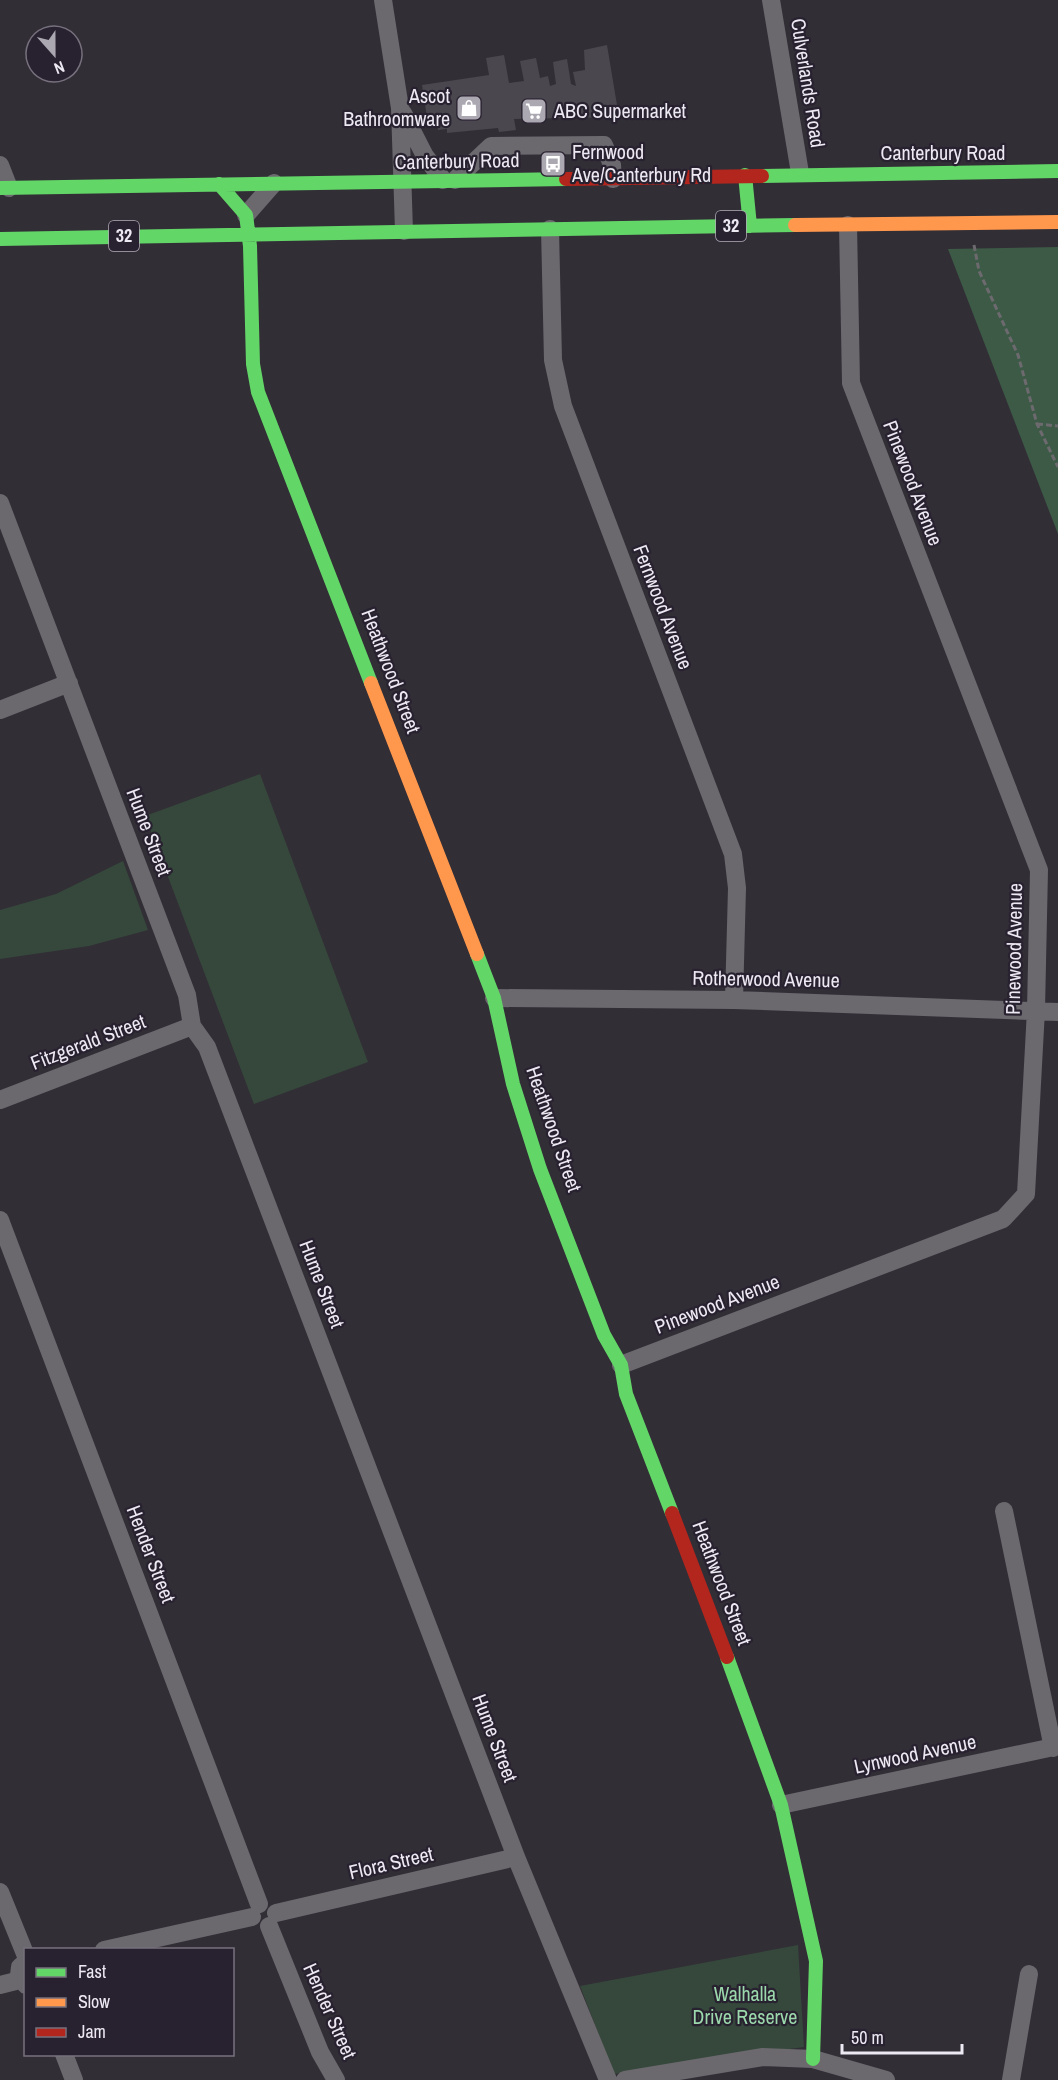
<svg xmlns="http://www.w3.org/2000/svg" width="1058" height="2080" font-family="'Archivo Narrow',sans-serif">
<rect width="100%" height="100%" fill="#322e36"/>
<path fill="#35483b" d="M260 774 368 1062 254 1104 145 816Z
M123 861 148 930 89 946 0 959V910L56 894Z
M798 1945 804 2047 614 2074 580 1986Z"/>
<path fill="#3c5a46" d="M1058 247V534L948 249Z"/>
<path fill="#4a474e" d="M607 45 619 117 514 119 516 130 499 132 498 128 447 133V129L438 130 437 122 428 124 422 85 489 75 486 58 504 55 509 83 524 81 520 61 536 58 540 78 548 76 550 86 556 84 553 62 567 59 571 84 576 86 573 72 585 70 584 50Z"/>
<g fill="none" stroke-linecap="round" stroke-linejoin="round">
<path stroke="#6c6a6e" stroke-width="3" stroke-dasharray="6 3" stroke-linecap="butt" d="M974 245 979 271 1018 355 1037 424 1058 467
M1037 424 1058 426"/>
<path stroke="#6b686e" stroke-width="18" d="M383 0 400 108 404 231
M771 0 800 173
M403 113 425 156 443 180
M0 165 9 188
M455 180 491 146 604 145 612 165 613 179
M246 215 274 183
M550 229 553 360 563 406 733 854 737 888 734 1000
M0 503 187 995 192 1026 207 1047 516 1857 608 2080
M0 710 69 683
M494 998 734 1000 1058 1012
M0 1100 192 1026
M0 1220 259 1904
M621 1365 1003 1219 1026 1194 1036 1010 1039 870 851 383 848 225
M1004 1511 1053 1748
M781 1805 1058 1746
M0 1892 26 1956
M276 1913 516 1857
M269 1926 320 2052 336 2080
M104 1950 252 1917
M26 1962 20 1967 19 1975 26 1985
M0 1985 20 1980
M64 2054 74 2080
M625 2080 763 2057 813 2059 886 2080
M1011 2080 1029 1974"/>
<path stroke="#63d668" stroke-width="14" d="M745 175 750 226
M762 176 1058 171
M219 184 246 215 250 246 253 364 258 392 371 683
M0 188 566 179
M0 239 795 225
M477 954 494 998 513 1084 540 1169 604 1335 621 1365 626 1394 672 1513
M727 1657 781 1805 816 1961 813 2059"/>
<path stroke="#ff974d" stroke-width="14" d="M795 225 1058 222
M371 683 477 954"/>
<path stroke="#b3261e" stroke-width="14" d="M566 179 762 176
M672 1513 727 1657"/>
</g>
<defs>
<g id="shop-square" transform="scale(1.35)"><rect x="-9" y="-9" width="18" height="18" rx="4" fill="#aca8b1" stroke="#282130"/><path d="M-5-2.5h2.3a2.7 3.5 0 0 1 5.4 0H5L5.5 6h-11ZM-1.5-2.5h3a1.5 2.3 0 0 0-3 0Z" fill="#fff"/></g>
<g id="supermarket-square" transform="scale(1.35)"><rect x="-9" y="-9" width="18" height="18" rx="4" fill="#aca8b1" stroke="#282130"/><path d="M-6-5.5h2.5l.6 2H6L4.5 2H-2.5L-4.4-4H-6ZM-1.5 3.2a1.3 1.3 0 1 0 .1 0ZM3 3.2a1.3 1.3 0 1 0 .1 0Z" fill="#fff"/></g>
<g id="bus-square" transform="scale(1.35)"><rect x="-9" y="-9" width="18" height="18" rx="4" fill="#aca8b1" stroke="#282130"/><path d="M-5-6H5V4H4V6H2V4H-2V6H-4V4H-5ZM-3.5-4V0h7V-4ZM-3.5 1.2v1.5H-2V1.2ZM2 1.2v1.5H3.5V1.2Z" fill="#fff"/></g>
</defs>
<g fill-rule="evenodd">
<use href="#shop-square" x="469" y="108"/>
<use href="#supermarket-square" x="534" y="111"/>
<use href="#bus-square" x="553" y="164"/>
</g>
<g text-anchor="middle" stroke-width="4.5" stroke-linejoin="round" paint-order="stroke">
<g fill="#282130" stroke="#b2adb8" stroke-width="1.5">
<rect x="716" y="211" width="30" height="30" rx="4.5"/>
<rect x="109" y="221" width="30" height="30" rx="4.5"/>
</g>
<g font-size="18" font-weight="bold" fill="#ede9f3">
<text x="731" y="232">32</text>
<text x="124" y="242">32</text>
</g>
<g font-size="20" fill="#ede9f3" stroke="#282130">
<text transform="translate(808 83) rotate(81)" y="7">Culverlands Road</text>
<text x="943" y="160">Canterbury Road</text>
<text transform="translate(457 161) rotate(-1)" y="7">Canterbury Road</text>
<text transform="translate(913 483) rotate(69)" y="7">Pinewood Avenue</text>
<text transform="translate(663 607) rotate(69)" y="7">Fernwood Avenue</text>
<text transform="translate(391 671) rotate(69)" y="7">Heathwood Street</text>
<text transform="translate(149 832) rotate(69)" y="7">Hume Street</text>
<text transform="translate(1014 949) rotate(-89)" y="7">Pinewood Avenue</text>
<text transform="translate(766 979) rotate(1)" y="7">Rotherwood Avenue</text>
<text transform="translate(88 1042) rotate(-21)" y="7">Fitzgerald Street</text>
<text transform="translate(554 1129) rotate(71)" y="7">Heathwood Street</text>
<text transform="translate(322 1284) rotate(69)" y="7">Hume Street</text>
<text transform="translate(717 1304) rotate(-21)" y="7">Pinewood Avenue</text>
<text transform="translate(151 1554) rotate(69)" y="7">Hender Street</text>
<text transform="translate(722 1583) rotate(69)" y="7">Heathwood Street</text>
<text transform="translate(495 1738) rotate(69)" y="7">Hume Street</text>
<text transform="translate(915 1754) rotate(-12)" y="7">Lynwood Avenue</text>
<text transform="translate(391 1863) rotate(-13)" y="7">Flora Street</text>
<text transform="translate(330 2011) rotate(66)" y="7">Hender Street</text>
</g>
<g font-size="20" fill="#ede9f3" stroke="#282130" text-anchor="start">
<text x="450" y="103" text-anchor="end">Ascot<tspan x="450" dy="23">Bathroomware</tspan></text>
<text x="554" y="118">ABC Supermarket</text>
<text x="572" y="159">Fernwood<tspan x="572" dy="23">Ave/Canterbury Rd</tspan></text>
</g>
<g font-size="20" fill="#9bd9ac" stroke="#282130">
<text x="745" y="2001">Walhalla<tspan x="745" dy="23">Drive Reserve</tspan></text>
</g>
</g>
<rect x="24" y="1948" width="210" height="108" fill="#282130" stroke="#77717e" stroke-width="1.5"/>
<rect x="36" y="1968" width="30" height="9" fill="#63d668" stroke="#77717e" stroke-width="1.5"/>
<text x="78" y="1978" font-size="18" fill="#ede9f3">Fast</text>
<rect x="36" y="1998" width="30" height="9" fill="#ff974d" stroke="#77717e" stroke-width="1.5"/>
<text x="78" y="2008" font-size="18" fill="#ede9f3">Slow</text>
<rect x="36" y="2028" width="30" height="9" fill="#b3261e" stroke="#77717e" stroke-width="1.5"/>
<text x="78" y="2038" font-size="18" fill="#ede9f3">Jam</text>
<g transform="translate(54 54) rotate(159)"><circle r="28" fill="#282130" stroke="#77717e" stroke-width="1.5"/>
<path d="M0-4.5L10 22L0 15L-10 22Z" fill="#aca8b1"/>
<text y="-9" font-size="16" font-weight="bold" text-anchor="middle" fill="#ede9f3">N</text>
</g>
<path d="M842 2044v9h120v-9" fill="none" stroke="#ede9f3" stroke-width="3"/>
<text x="851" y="2044" font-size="18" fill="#ede9f3" stroke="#282130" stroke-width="4.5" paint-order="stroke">50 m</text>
</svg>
